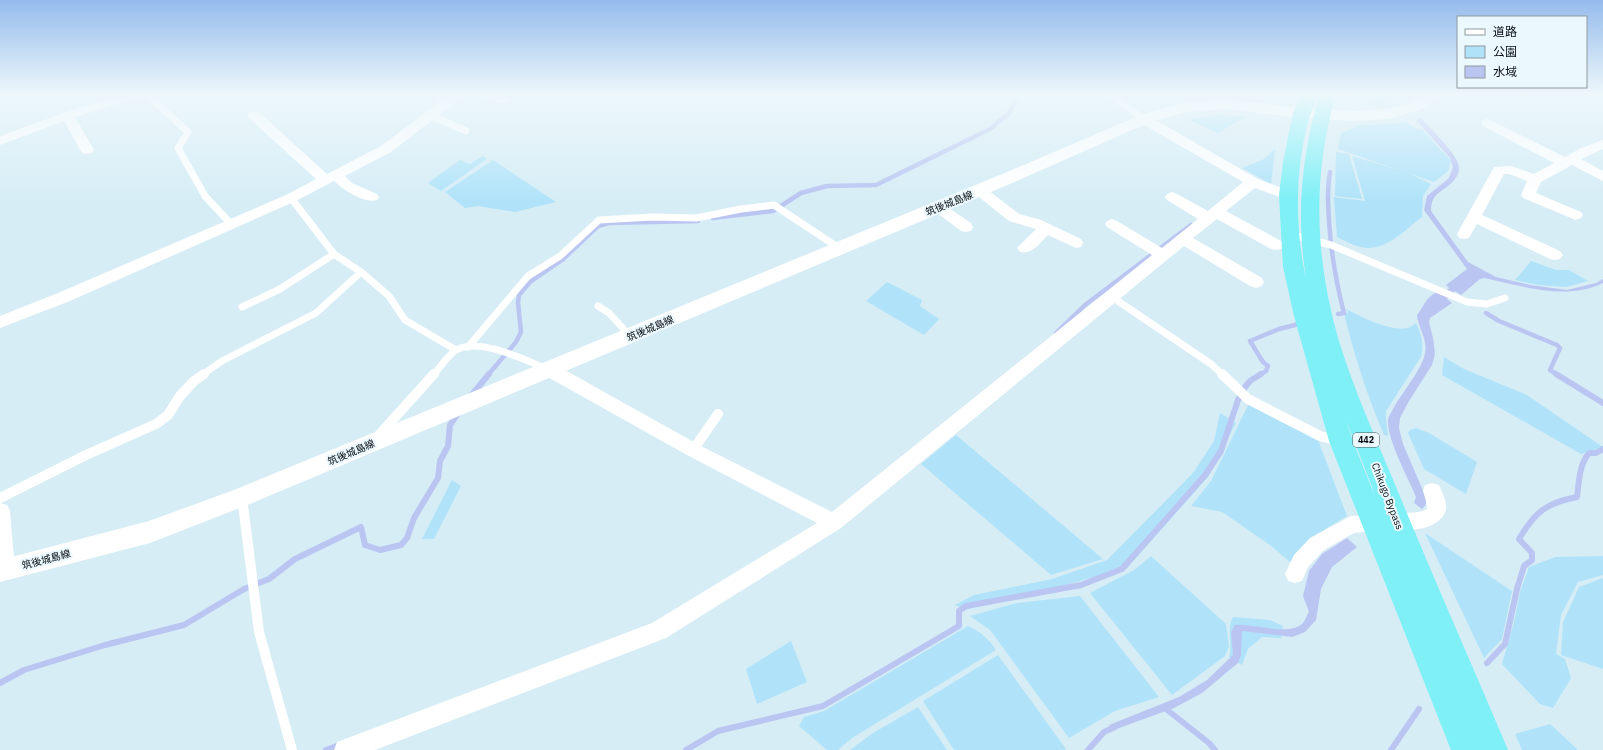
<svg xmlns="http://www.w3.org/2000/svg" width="1603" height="750" font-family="'IBM Plex Sans','Noto Sans JP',sans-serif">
<rect width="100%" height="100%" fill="#d6edf6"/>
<path fill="#b0e3f9" d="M847 95H878V99L850 101Z
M1353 95H1393L1396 100 1378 106Z
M1220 115 1245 117 1218 133 1189 120Z
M1405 122 1417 129 1423 130 1451 161 1448 171 1434 182 1408 173 1431 184 1423 196 1422 217C1407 228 1389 248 1369 248 1358 248 1347 242 1337 237L1334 197 1365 201 1352 156 1399 170 1338 149 1341 133 1360 125 1392 124Z
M1275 149 1271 184 1242 168 1264 159Z
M1336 152 1349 154 1362 199 1335 196Z
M483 156 487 159 441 191 428 183 460 160 470 164Z
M493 160 556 202 515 212 478 206 465 208 445 192Z
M1531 261 1556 270H1569L1588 281 1566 287 1539 285 1515 280Z
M887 282 922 300 920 306 939 319 924 335 866 301Z
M1347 309C1360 317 1392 332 1408 328 1410 328 1413 325 1416 323 1422 335 1424 344 1421 357L1386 411V420L1388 436 1384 435C1367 395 1354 355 1344 313H1348Z
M1444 357 1464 369 1527 395 1603 447 1581 454 1442 375Z
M1249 403 1318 440 1347 516 1317 534 1290 562 1270 545 1222 512 1191 506 1211 481Z
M1220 413 1236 423 1208 477 1127 568 1065 585 965 610 955 605 974 595 1052 579 1107 560 1193 473 1214 441Z
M1416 428 1429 433 1477 462 1466 494 1424 469 1408 433 1410 430Z
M956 435 1103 559 1051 575 921 464Z
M452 480 461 486 434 539H422Z
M1425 533 1512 591 1502 639 1484 658Z
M1151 556 1226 624 1229 647 1225 656 1172 695 1090 593 1134 570Z
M1603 556V575L1578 582 1561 615 1556 654 1565 659 1571 678 1553 708 1540 704 1502 664 1514 622 1520 592 1529 567 1555 557Z
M1603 578V669L1561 655 1563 622 1579 587Z
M1080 596 1159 697 1115 711 1069 738 990 630 970 616 1017 603Z
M1233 617 1270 620 1283 626 1281 638 1262 637 1248 649 1242 665 1229 657C1233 643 1226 630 1233 617Z
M968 626C981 632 988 638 996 650L852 738 838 750H827L799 726 804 717 824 711Z
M791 641 807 682 757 704 746 669Z
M998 655 1066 749 1065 750H954L923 701Z
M918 707 947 750H850L873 733Z
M1550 724 1578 750H1522L1515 734Z"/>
<path fill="#bac5f2" d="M1421 118C1431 130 1457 153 1459 167 1460 176 1451 184 1444 189 1435 195 1431 199 1431 211L1468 262 1496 277 1530 285 1567 290 1596 283 1603 279V283C1566 301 1522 286 1484 278L1480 279 1461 295 1455 291 1447 299 1452 303 1430 318 1429 322 1433 338 1435 354 1432 365 1409 401 1400 418 1399 428 1403 444 1427 500 1425 506 1422 509 1414 503 1416 497C1408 477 1387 440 1388 420 1388 416 1392 412 1393 409 1401 394 1423 368 1425 353 1428 339 1418 328 1417 315 1424 306 1426 297 1437 292L1441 295 1449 288 1446 285 1467 269 1424 210 1427 196 1449 178 1453 167 1450 158 1416 120Z
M1347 538 1357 547 1332 567 1321 589 1316 620 1305 632 1292 637 1242 631 1241 655 1238 663 1202 693 1174 708 1111 731 1109 725 1179 697 1207 680 1233 655 1231 632 1235 625C1254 623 1289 637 1303 623 1305 620 1307 615 1309 612L1303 596 1309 571 1322 554Z"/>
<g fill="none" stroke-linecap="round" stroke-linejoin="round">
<path stroke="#bac5f2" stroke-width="4.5" d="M1330 172C1327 189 1328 204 1329 221 1331 253 1336 282 1344 313L1338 314
M713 218 773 211 801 193 827 186 876 185 990 129 1009 113 1020 94
M1486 313 1499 321 1557 345 1560 348 1550 370 1558 375
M1056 333 1085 305 1191 225
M488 375 516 342 521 332 518 302 519 295 530 282 562 260 598 226 609 223 698 221
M1260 375 1266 371 1268 366 1263 362 1250 341 1279 329 1303 323"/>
<path stroke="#bac5f2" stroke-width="6" d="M1556 374 1603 403
M470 397 489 374
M1487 663 1505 644 1517 589 1524 566 1532 560V553L1519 539C1535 512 1546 503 1577 497 1579 482 1579 465 1589 453H1596L1603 449
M0 683 24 670 105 645 184 625 244 589 269 579 295 559 361 527 365 545 380 550 401 545 407 538 414 518 438 478 440 461 448 446 450 425 459 412
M1166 709 1209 743 1215 750
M326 750 342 744
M686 750 718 731 823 706 959 626V611L966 606 1081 585 1122 569 1206 474 1221 451 1238 400 1245 387 1250 381 1261 374
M1088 750 1104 732 1115 727
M1391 750 1419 709"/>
<path stroke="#fff" stroke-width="7" d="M147 94 188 132 178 148 205 196 231 224
M439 94 440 108
M1109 94 1144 119
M1210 94 1217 104
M430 115 466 131
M291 198 334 254 361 272 389 296 405 320 456 350
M1290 234 1331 245 1467 302 1487 304 1505 298
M1112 297 1211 364 1223 375
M598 306 609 313 630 336
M242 307 280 289 334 254
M468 347 528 276 560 256 599 220 652 217 696 218 741 209 774 205 839 248
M202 375 222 361 316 313 361 272
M433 375C439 369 449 354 456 350 479 337 525 360 547 369"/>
<path stroke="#fff" stroke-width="10" d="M1222 374 1248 399 1320 436 1339 441
M379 435 434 374
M693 450 718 414
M242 497 259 632 292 750
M0 498 86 455 156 424 168 415 180 396 194 381 204 374"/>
<path fill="#fff" fill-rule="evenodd" d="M123 94H148L146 97 110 106 75 117 94 150 92 153 87 154 82 153 64 121 0 145V136L83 106Z
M450 94H466L391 152 345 176 352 183 377 194 379 197 377 200C365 204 343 190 334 181L296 201 70 301 0 328V316L58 293 286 195 316 179 249 118 248 115 249 112H259L327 174 381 146Z
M482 94C491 94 503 92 509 100L508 103H498L484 97Z
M1144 115 1149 116 1258 179 1293 192 1295 195 1293 198 1288 200 1255 188 1226 211 1281 241 1283 245 1281 249 1276 250 1271 249 1217 219 1193 238 1262 278 1264 282 1262 286 1256 288 1250 286 1184 246 841 528 666 638 375 750H334L337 742 345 739 652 623 817 523 687 455 544 375 542 370 544 365 550 363 556 365 699 445 832 512 1152 255 1107 227 1105 224 1107 221 1112 219 1117 221 1162 248 1198 219 1167 200 1165 197 1167 194 1172 192 1177 194 1208 211 1243 182 1139 122 1137 119 1139 116Z
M1488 119 1565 157 1581 148 1603 140V149L1581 159 1603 171V181L1572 165 1541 182 1536 193 1581 212 1583 215 1581 218 1576 220 1571 218 1523 198 1521 195 1527 181 1509 174H1504L1482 215 1560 251 1563 255 1560 259 1555 260 1550 259 1477 224 1469 238 1464 239 1459 238 1457 234 1494 167 1511 166 1534 174 1554 163 1483 126 1481 123 1483 120Z
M979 185 984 187 1019 214 1041 220 1081 239 1083 243 1081 247 1076 248 1048 235C1040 243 1032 255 1020 252L1017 248 1036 229 1009 221 974 193 972 190 974 187Z
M938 202 943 204 971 223 973 227 971 231 966 232 961 231 933 210 931 207 933 204Z
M1432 483 1439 485C1442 492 1447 502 1446 509 1441 530 1408 533 1391 527L1388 521 1391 515C1402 511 1417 515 1427 509L1426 501 1423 491 1425 485Z
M0 503 7 505 10 511 15 570 12 576 5 579 0 577Z
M1374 515 1381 517 1384 523 1381 529 1374 531 1354 533 1324 550 1308 567 1302 581 1295 583 1288 581 1285 574 1294 555 1310 538 1351 516Z"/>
<path fill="#fff" fill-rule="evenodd" d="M1423 94H1442L1441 97 1420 110 1388 119 1355 121 1301 118 1228 109 1186 112 1150 122 1019 180 250 504 150 543 0 582V560L149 521 234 490 1007 172 1138 116 1185 102 1228 99 1301 108 1355 111 1387 109 1408 104Z"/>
<path fill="#7ff0f6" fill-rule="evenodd" d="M1302 94H1318C1295 145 1293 224 1306 278 1296 216 1301 155 1320 94H1336C1312 176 1315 257 1338 338 1354 391 1378 443 1399 494 1434 580 1472 664 1508 750H1451L1329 441 1294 316 1283 267 1279 195 1283 162 1293 113ZM1346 420 1372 487 1374 494 1353 441Z"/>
</g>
<linearGradient id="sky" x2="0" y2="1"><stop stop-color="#95bbec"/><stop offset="0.47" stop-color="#edf7fb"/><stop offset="1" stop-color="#edf7fb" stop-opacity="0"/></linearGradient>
<rect width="1603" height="200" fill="url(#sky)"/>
<g text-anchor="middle" stroke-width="4" stroke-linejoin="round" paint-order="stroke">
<rect fill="#ebf8fe" stroke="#4b5458" stroke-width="1" x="1353" y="433" width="26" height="14" rx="3"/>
<g font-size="9" font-weight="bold" fill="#070e11">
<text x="1366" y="443">442</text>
</g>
<g font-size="10" fill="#070e11" stroke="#ebf8fe">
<text transform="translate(949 203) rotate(-22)" y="4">筑後城島線</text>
<text transform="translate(650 328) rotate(-23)" y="4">筑後城島線</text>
<text transform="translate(351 452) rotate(-23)" y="4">筑後城島線</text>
<text transform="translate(1388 496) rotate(69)" y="4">Chikugo Bypass</text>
<text transform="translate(46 559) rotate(-15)" y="4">筑後城島線</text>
</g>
</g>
<rect x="1457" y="16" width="130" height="72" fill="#ebf8fe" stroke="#909a9f"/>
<rect x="1465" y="29" width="20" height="6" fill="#ffffff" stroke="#909a9f"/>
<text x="1493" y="36" font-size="12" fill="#070e11">道路</text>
<rect x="1465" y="46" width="20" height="12" fill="#b0e3f9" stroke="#909a9f"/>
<text x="1493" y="56" font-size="12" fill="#070e11">公園</text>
<rect x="1465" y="66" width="20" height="12" fill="#bac5f2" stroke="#909a9f"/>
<text x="1493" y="76" font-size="12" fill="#070e11">水域</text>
</svg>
